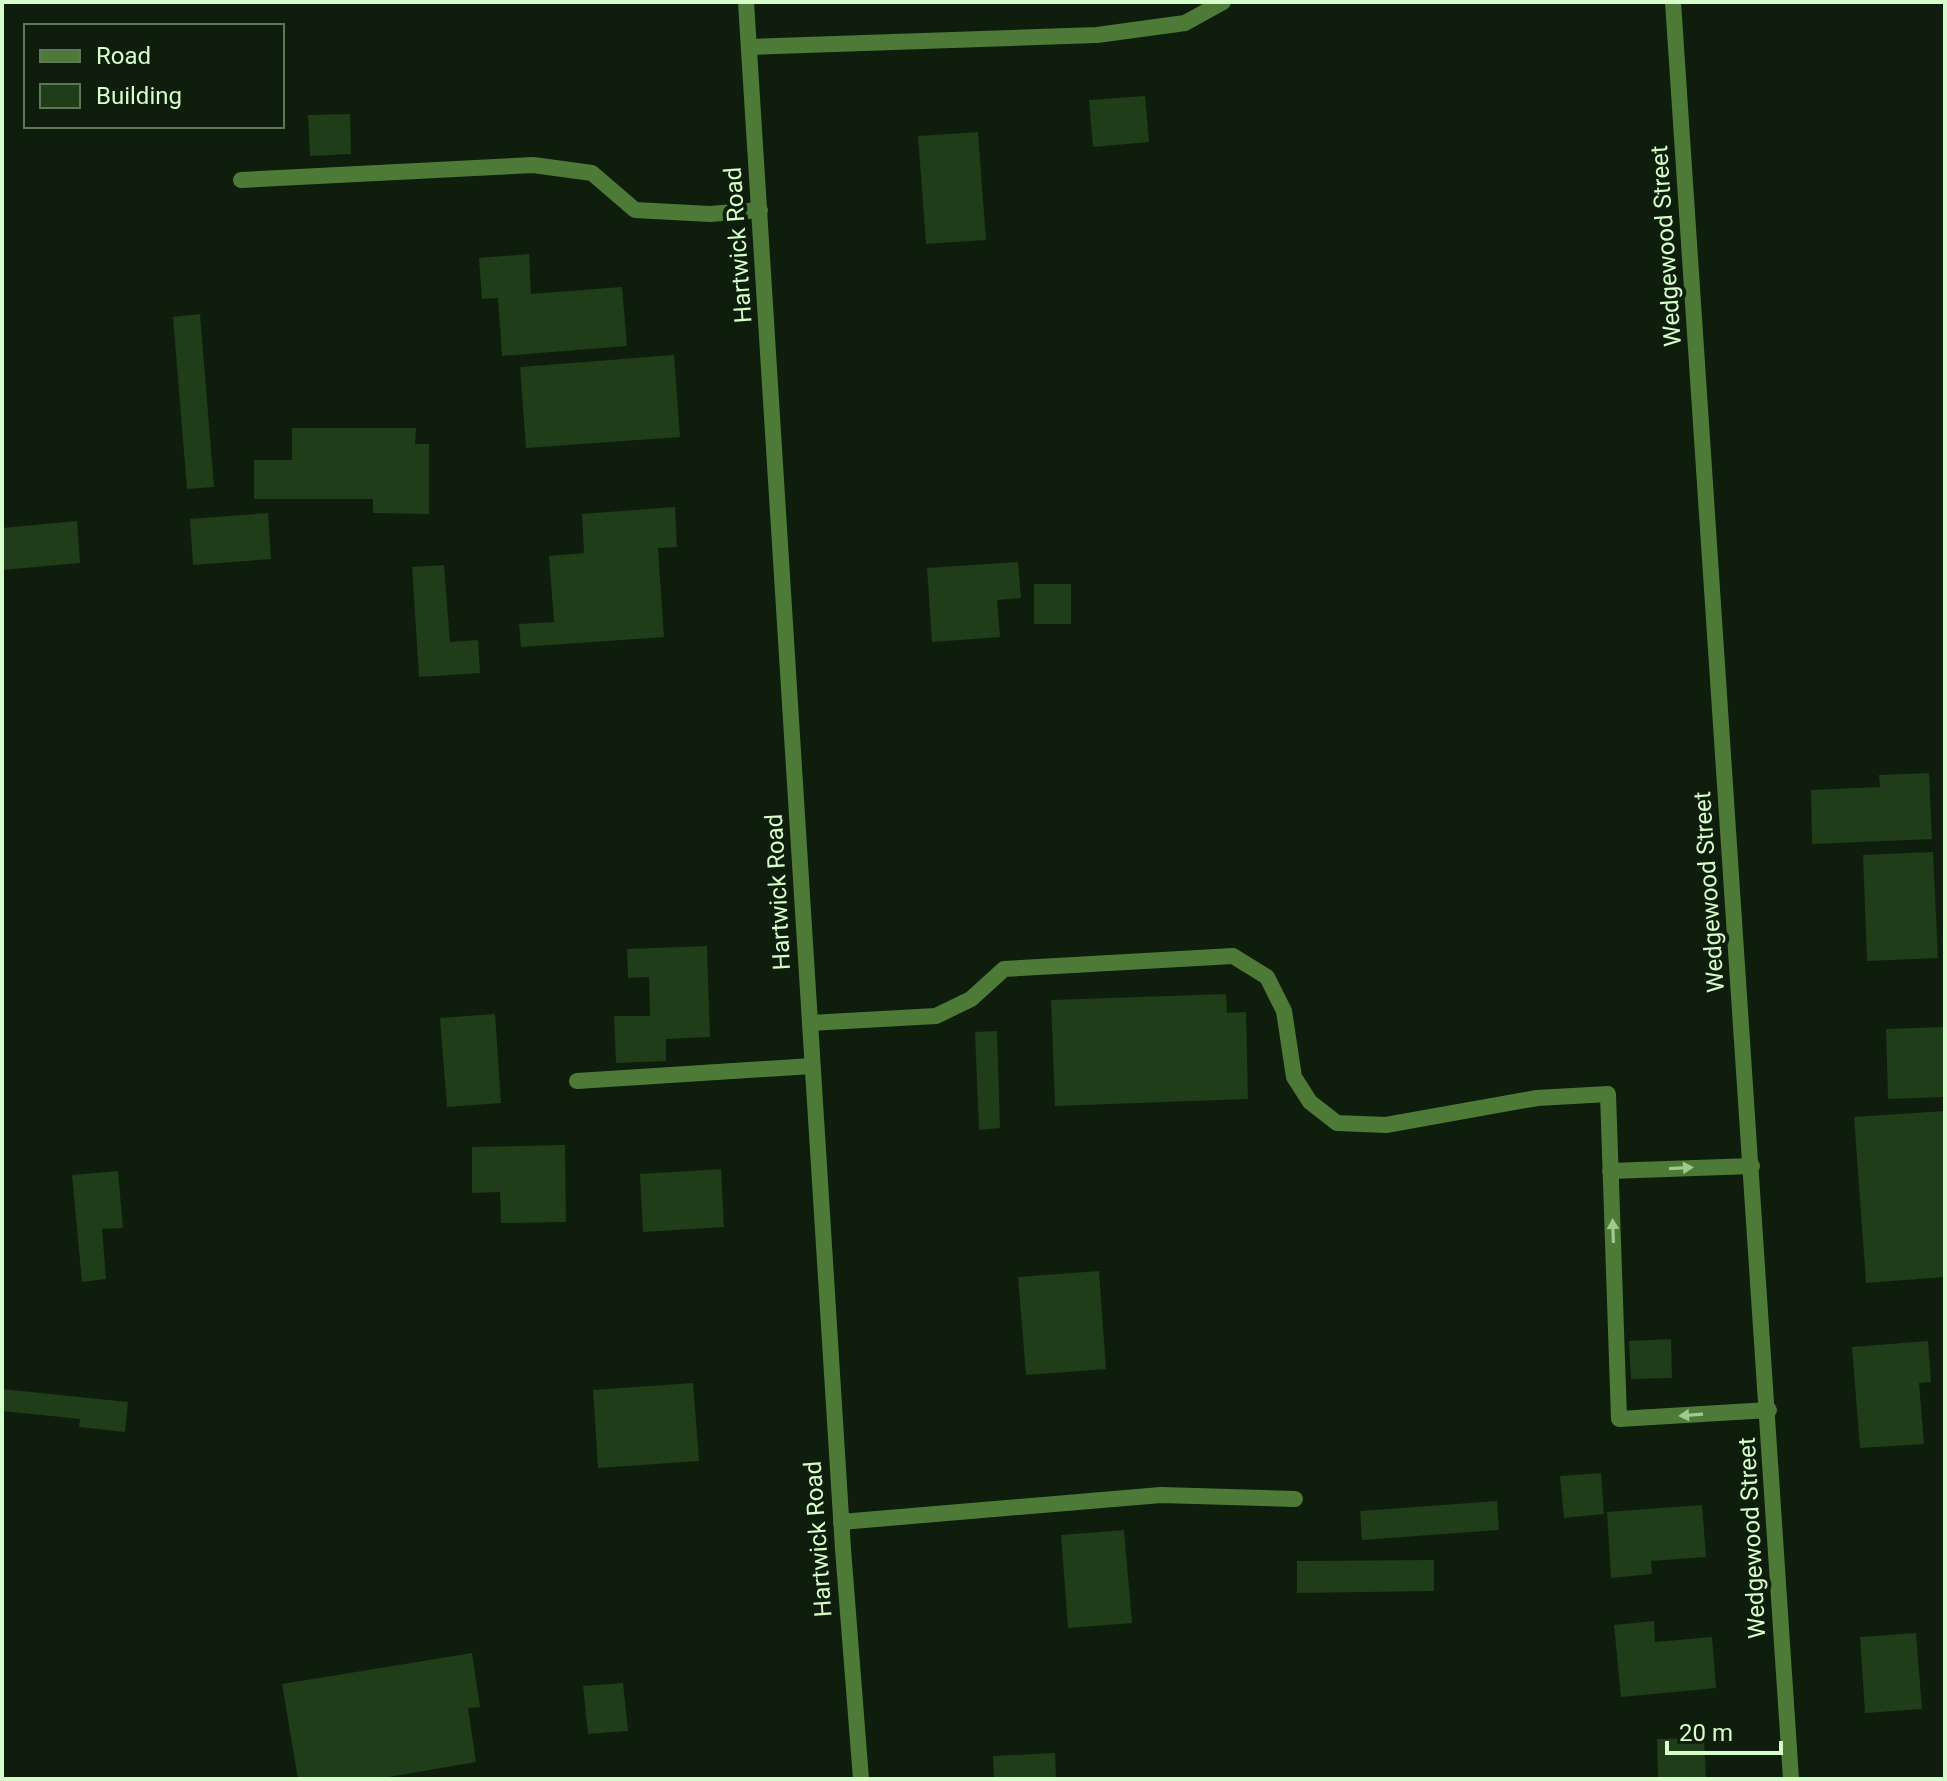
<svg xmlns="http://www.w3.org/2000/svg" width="1947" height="1781" font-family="Roboto,sans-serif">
<rect width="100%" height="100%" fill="#0f1d0c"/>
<path fill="#1e3d18" d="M1145 96 1149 142 1093 147 1089 100Z
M350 114 351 154 310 156 308 115Z
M978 132 986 240 926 244 918 136Z
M529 254 531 294 622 287 627 346 502 356 498 298 482 299 479 258Z
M200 314 214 487 187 489 173 317Z
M674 355 680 437 526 448 520 367Z
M292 428H416L415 444H429V514L373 513V499H254V460H292Z
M675 507 677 547 658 548 664 637 521 647 519 624 554 622 549 556 584 553 582 514Z
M268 513 271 559 193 565 190 519Z
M77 521 80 563 2 570V528Z
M1018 562 1021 598 997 600 1000 637 932 642 927 568Z
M444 565 450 642 478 640 480 673 419 677 412 567Z
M1034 584H1071V624H1034Z
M1929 773 1932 839 1812 844 1811 790 1880 787 1879 775Z
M1933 852 1938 958 1867 961 1863 855Z
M707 946 710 1037 666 1039V1061L616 1063 614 1016H650L649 977 628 978 627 949Z
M1226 994 1227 1013 1246 1012 1248 1099 1055 1106 1051 1000Z
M495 1014 501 1103 447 1107 440 1018Z
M1944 1027 1945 1097 1888 1099 1886 1029Z
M997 1031 1000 1128 979 1130 975 1032Z
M1945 1111V1277L1866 1283 1854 1117Z
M565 1145 566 1222 501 1223 500 1192 472 1193V1147Z
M721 1169 724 1227 643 1232 640 1174Z
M118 1171 123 1228 102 1229 106 1279 82 1282 72 1175Z
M1099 1271 1106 1369 1026 1375 1018 1277Z
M1671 1339 1672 1378 1631 1379 1629 1341Z
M1928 1341 1931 1382 1919 1383 1924 1444 1860 1448 1852 1347Z
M693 1383 699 1461 598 1468 593 1390Z
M2 1389 128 1402 125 1432 79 1427 80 1419 2 1411Z
M1601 1473 1604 1514 1564 1518 1560 1476Z
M1497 1501 1499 1530 1362 1540 1360 1511Z
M1702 1505 1706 1557 1651 1561 1652 1574 1611 1578 1607 1512Z
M1124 1530 1132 1623 1068 1628 1061 1535Z
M1434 1560V1591L1297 1593V1561Z
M1654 1621 1655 1642 1712 1637 1716 1688 1621 1697 1614 1625Z
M1916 1633 1922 1709 1865 1713 1860 1637Z
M472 1653 480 1707 468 1708 476 1762 377 1779H298L282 1684Z
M623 1683 628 1731 588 1734 583 1686Z
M1704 1738 1706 1779H1658L1657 1739Z
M1055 1753 1056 1779H994L993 1756Z"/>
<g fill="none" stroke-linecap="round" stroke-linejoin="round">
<path stroke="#4d7b37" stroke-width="16" d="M749 47 1097 35 1185 23 1223 2
M241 180 533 165 592 173 635 210 710 214 760 210
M810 1023 936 1016 971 999 1004 969 1233 956 1267 977 1284 1011 1294 1077 1310 1102 1337 1123 1386 1125 1537 1098 1608 1094 1619 1419 1769 1410
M577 1081 812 1066
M1610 1171 1752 1166
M841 1522 1161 1495 1295 1499"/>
<path stroke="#4d7b37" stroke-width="16" d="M746 2 843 1549 861 1779
M1673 2 1791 1779"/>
</g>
<defs><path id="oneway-solid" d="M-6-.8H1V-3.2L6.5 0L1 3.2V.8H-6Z" transform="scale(2)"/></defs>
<g fill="#9fca8e">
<use href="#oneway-solid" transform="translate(1681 1168) rotate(-3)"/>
<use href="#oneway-solid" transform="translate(1613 1231) rotate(-92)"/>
<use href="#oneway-solid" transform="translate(1691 1415) rotate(176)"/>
</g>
<g text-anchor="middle" stroke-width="8" stroke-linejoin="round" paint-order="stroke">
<g font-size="24" fill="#d5fec8" stroke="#0f1d0c">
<text transform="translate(738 245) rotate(-94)" y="8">Hartwick Road</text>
<text transform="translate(1666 246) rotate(-94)" y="8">Wedgewood Street</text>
<text transform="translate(778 892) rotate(-93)" y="8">Hartwick Road</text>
<text transform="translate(1709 892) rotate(-94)" y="8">Wedgewood Street</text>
<text transform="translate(1752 1538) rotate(-93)" y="8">Wedgewood Street</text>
<text transform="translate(818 1539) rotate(-94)" y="8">Hartwick Road</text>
</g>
</g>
<rect width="1947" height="1781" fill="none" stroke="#d5fec8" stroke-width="8"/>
<rect x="24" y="24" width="260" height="104" fill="#0f1d0c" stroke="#5e7757" stroke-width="2"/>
<rect x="40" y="50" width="40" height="12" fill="#4d7b37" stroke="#5e7757" stroke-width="2"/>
<text x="96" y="64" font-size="24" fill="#d5fec8">Road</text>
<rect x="40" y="84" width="40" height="24" fill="#1e3d18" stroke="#5e7757" stroke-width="2"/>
<text x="96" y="104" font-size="24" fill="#d5fec8">Building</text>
<path d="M1667 1741v12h114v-12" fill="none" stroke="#d5fec8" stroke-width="4"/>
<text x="1679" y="1741" font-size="24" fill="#d5fec8" stroke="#0f1d0c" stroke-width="6" paint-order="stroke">20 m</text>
</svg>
